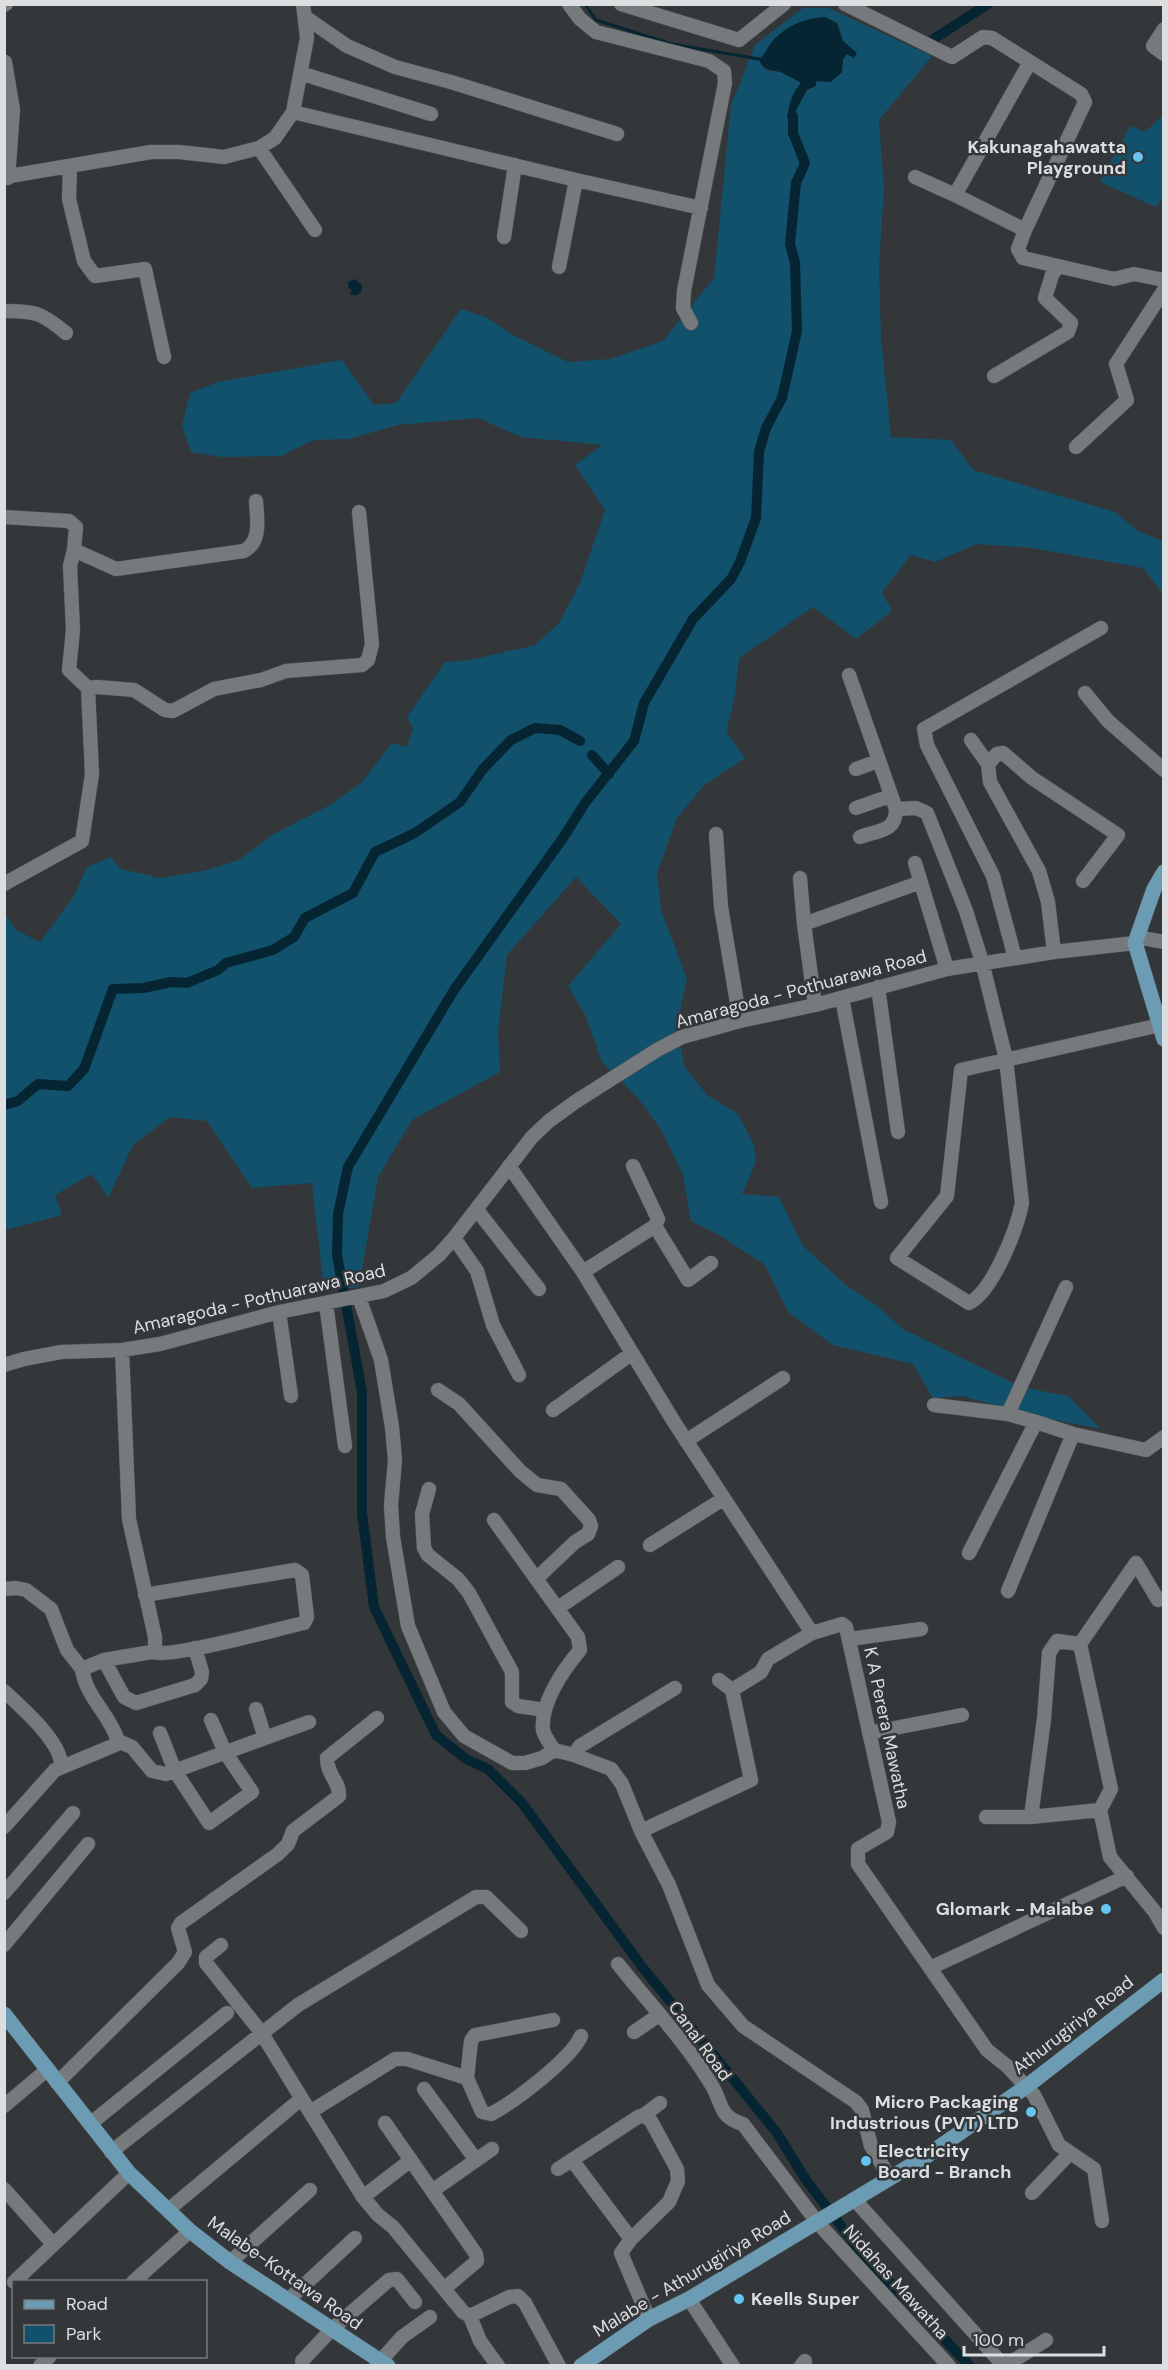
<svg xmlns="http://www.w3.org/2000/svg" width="1168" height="2370" font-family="'DM Sans',sans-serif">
<rect width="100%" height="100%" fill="#343739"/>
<path fill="#12516c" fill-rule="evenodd" d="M803 8H828L932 56 879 120 884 189 879 266 881 338 891 437 951 440 973 470 1115 512 1138 531 1163 541V594L1143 568 1032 548 977 544 935 562 911 555 882 592 892 611 856 639 813 607 739 658 735 696 726 732 745 758 703 786 677 818 657 873 661 910 687 979 676 1028 685 1067 707 1095 738 1114 754 1145 756 1162 742 1194 779 1197 803 1246 846 1285 877 1306 903 1329 1021 1387 1068 1396 1101 1429 1025 1414 963 1396 933 1398 913 1364 833 1345 788 1312 765 1265 719 1235 691 1221 683 1175 662 1131 638 1098 602 1062 586 1017 568 986 621 924 576 877 507 955 498 1032 500 1072 412 1120 378 1177 359 1287 324 1291 312 1183 252 1188 207 1121 170 1117 133 1145 108 1198 92 1174 55 1195 62 1215 5 1230 4 913 16 930 40 942 74 896 87 867 111 857 121 869 160 878 203 871 239 860 272 835 328 806 361 783 392 743 407 747 413 728 407 717 445 662 470 660 535 645 559 623 580 583 605 510 575 465 602 445 521 437 478 418 398 425 349 439 314 440 281 456 222 457 191 452 182 426 190 393 218 382 342 360 374 405 396 403 461 309 485 317 515 336 568 362 610 359 663 341 714 278 731 105 755 45ZM825 17 837 23 843 41 854 58 848 53 843 59 842 72C808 83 809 86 793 116L802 83 781 72 766 70 759 59 812 18Z
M1162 116 1164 117 1163 196 1156 207 1100 182 1130 126 1145 132Z"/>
<path fill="#052533" d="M825 17 837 23 843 41 857 53 854 58 847 54 843 59 842 72 831 82 816 81V86L807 90 793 116 787 118C789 104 792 93 801 83 796 80 789 76 783 73 773 69 762 72 759 59 766 54 766 50 770 44 784 27 803 18 825 17Z
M355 279 362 285V290L358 295H350L352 290 348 288V282Z"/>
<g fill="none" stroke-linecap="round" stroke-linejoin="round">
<path stroke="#052533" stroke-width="3" d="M585 4 596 20 672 44 759 59"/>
<path stroke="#052533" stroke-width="10" d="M932 40 988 4
M793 116V133L805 163 796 183 790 244 795 263 797 331 782 398 766 428 759 452 756 518 740 562 731 579 693 619 644 703 634 741 585 803 563 838 454 990 348 1167 338 1214 337 1255 362 1392V1513L374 1607 436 1735 466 1759 488 1769 522 1803 643 1968 777 2133 806 2180 861 2252 970 2366
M592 755 609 774
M4 1105 18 1101 38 1084 68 1086 84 1069 113 989 143 988 171 982 187 983 218 970 226 963 273 950 294 937 305 918 353 893 375 852 415 833 460 802 483 769 511 740 535 728 560 730 580 741"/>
<g stroke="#515456" stroke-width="15">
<path id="minor" d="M569 4 580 19 596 32 709 61 724 71 725 83 684 291 683 308 691 323
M621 4 739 40 784 4
M845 4 952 57 983 37 992 38 1081 94 1085 102 1025 230 1018 249 1023 258 1114 279 1134 274 1164 280
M4 5 6 4
M305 17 347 46 395 67 451 82 617 134
M1164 29 1153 46 1164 54
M5 62 13 110 8 178
M300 73 431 114
M293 112 576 180 559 267
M259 148 315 230
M70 167 69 199 84 261 95 276 145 269 164 357
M4 177 151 152H179L224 157 259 148 275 138 293 112 307 38 303 4
M915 177 955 195
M576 180 701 208
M1025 230 955 195 1030 62
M504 237 515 165
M4 311C36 311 42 313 66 333
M994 376 1068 332 1071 323 1045 298 1052 275 1058 266
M1076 447 1127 400 1116 364 1164 290
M4 517 69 521 76 527 74 550
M849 675 896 809 916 808 927 813 966 911 982 962 1006 1059 1022 1203C1017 1229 993 1291 969 1303L897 1258 947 1196 961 1070 1160 1025
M88 688 97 687 134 690 165 710 173 711 214 689 261 680 286 671 362 665 368 660 372 644 359 512
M1085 693 1108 721 1164 770
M971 740 988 764 990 782 1039 871 1048 902 1054 952
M988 764 997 754 1003 753 1032 778 1118 835 1083 881
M856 769 878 761
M856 808 890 796
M716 834 721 907 740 1021
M860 837C879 830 896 832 896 809
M915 863 947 969
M800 878 804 924
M4 884 82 841 92 774 88 688 69 670 73 630 70 566 74 550 116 569 244 551C262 541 257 519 256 501
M1137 937 1164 942
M1015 958 993 876 927 745 924 729 1101 628
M878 987 898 1132
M842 998 881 1202
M815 1005 804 924 921 882
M509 1166 583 1272 674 1422 812 1633
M477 1210 539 1289
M655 1226 688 1280 711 1263
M454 1238 477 1271 493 1325 519 1375
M583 1272 655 1226 658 1219 633 1166
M359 1297 381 1360 392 1427 395 1460 391 1505 393 1537 408 1626 444 1712 464 1736 512 1763H525L542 1758 554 1750 574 1755 611 1769 622 1784 641 1831 669 1885 708 1985 743 2026 856 2102 862 2110 871 2146 890 2178
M326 1303 345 1446
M279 1312 291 1396
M122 1350 129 1519 155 1637V1648L152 1652
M4 1365 24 1359 61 1352 122 1350 160 1344 279 1312 384 1291 411 1278 439 1255 454 1238 532 1137 549 1121 575 1102 657 1050 682 1037 740 1021 815 1005 947 969 1054 952 1135 943
M438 1390 459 1404 520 1471 537 1485 561 1489 589 1520 591 1526 588 1534 575 1542 537 1578
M934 1405 1008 1414 1036 1422
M553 1410 631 1354
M1008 1414 1066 1287
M686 1441 783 1378
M429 1489 422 1514 424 1548 428 1555 458 1579 469 1593 512 1672V1702L518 1706 545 1710
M494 1520 578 1637 580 1650C564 1669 540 1703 543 1730 544 1736 551 1745 554 1750
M650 1545 723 1499
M969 1553 1036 1422 1073 1434 1146 1450 1164 1437
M4 1589 16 1588 26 1590 51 1609 67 1650 82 1669
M1008 1591 1073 1434
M558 1608 618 1567
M850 1639 921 1629
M104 1660 124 1697 136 1703 195 1685 201 1679 202 1672 195 1648
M719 1680 732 1690 761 1672 768 1659 812 1633 842 1624 846 1627 889 1822 887 1832 858 1849V1864L987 2050 1007 2066 1034 2095 1059 2145 1094 2169 1102 2221
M4 1691C21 1707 62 1742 61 1766
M256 1709 265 1738
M160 1733 175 1771 209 1823 252 1792 225 1752 211 1720
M869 1733 962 1715
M118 1741 132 1747 152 1771 166 1774 309 1722
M574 1755 580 1746 675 1688
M1100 1810 1110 1857 1155 1912 1164 1928
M986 1817H1031L1100 1810 1111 1789 1080 1644 1136 1563 1158 1600
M1031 1817 1044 1719 1049 1653 1057 1641 1080 1644
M4 1827 55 1770 115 1745 118 1741C110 1714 86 1698 82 1669L104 1660 152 1652C170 1659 277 1629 304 1623L307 1617 302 1575 295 1570 145 1595
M641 1831 751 1780 732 1690
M4 1893 73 1813
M4 1945 88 1844
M221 1945 206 1957V1963L261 2032 310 2112
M618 1964C649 2003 685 2041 711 2084 723 2103 718 2117 743 2124L817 2222 949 2366
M930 1968 1127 1876
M634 2032 659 2015
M467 2078 471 2041 475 2035 553 2020
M57 2083 178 1963 185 1952 178 1928 181 1923 278 1854 288 1844 293 1831 339 1796C340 1781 327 1776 327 1758L377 1718
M424 2089 476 2160
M4 2106 48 2069
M644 2115 660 2103
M385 2123 476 2254 477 2261 445 2288
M90 2124 227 2013
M111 2152 298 2005 476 1897H486L521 1931
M572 2160 631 2239
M558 2169 638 2117 644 2115 651 2121 677 2169 678 2181 669 2202 631 2239 621 2253 649 2319
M4 2189 53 2244
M432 2191 492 2149
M1032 2193 1070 2153
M363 2197 411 2160
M854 2199 1004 2366
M168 2210 301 2099
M230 2262 310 2190
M14 2282 129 2173
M133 2282 190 2231
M689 2299 733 2366
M288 2300 355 2238
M470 2316 480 2341 498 2366
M302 2361 331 2330 389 2280 397 2279 415 2302
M40 2366 50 2356
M376 2366 402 2337 430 2317
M559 2366 525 2303 518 2296 509 2297 470 2316 463 2312 393 2227 378 2215 363 2197 310 2112 395 2059H407L467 2078 482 2112 491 2114C514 2102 571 2059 581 2036
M801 2366 805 2361
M1005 2366 1046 2340"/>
</g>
<g stroke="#515456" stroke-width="16">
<path id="major" d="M1164 872 1154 889 1135 943 1164 1039
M4 2014 129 2173 190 2231 230 2262 388 2366
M581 2366 649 2319 689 2299 925 2157 1027 2086 1164 1980"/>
</g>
<use href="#minor" stroke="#767a7c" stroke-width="14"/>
<use href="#major" stroke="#6b9cb3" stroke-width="15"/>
</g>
<g fill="#67c4f0" stroke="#343739" stroke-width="2">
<circle cx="1138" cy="157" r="6"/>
<circle cx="1106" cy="1909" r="6"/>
<circle cx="1031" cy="2112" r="6"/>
<circle cx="866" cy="2161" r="6"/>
<circle cx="739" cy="2299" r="6"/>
</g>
<g text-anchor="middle" stroke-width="5" stroke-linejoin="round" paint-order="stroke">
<g font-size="18" font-weight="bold" fill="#dcdee0" stroke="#343739" text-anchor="end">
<text x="1126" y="153">Kakunagahawatta<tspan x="1126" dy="21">Playground</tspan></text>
<text x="1094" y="1915">Glomark - Malabe</text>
<text x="1019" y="2108">Micro Packaging<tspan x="1019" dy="21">Industrious (PVT) LTD</tspan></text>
<text x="878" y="2157" text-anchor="start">Electricity<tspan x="878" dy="21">Board - Branch</tspan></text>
<text x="751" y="2305" text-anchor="start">Keells Super</text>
</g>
<g font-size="18" fill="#dcdee0" stroke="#343739">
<text transform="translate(801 989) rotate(-15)" y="6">Amaragoda - Pothuarawa Road</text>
<text transform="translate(259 1299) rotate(-13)" y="6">Amaragoda - Pothuarawa Road</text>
<text transform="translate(887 1728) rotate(78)" y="6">K A Perera Mawatha</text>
<text transform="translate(1073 2025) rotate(-38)" y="6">Athurugiriya Road</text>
<text transform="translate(700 2041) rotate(54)" y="6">Canal Road</text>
<text transform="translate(285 2273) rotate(35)" y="6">Malabe-Kottawa Road</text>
<text transform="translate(692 2274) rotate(-31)" y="6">Malabe - Athurugiriya Road</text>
<text transform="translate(896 2282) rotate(48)" y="6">Nidahas Mawatha</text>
</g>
</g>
<rect width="1168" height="2370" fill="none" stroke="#dcdee0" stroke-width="12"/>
<rect x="12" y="2280" width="195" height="78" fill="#343739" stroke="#777a7c" stroke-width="1.5"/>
<rect x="24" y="2300" width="30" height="9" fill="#6b9cb3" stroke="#777a7c" stroke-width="1.5"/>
<text x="66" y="2310" font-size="18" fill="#dcdee0">Road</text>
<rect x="24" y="2325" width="30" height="18" fill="#12516c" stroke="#777a7c" stroke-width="1.5"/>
<text x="66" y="2340" font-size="18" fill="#dcdee0">Park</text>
<path d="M964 2346v9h140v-9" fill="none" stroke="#dcdee0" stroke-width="3"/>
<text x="973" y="2346" font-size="18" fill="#dcdee0" stroke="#343739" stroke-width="4.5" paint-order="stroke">100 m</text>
</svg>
